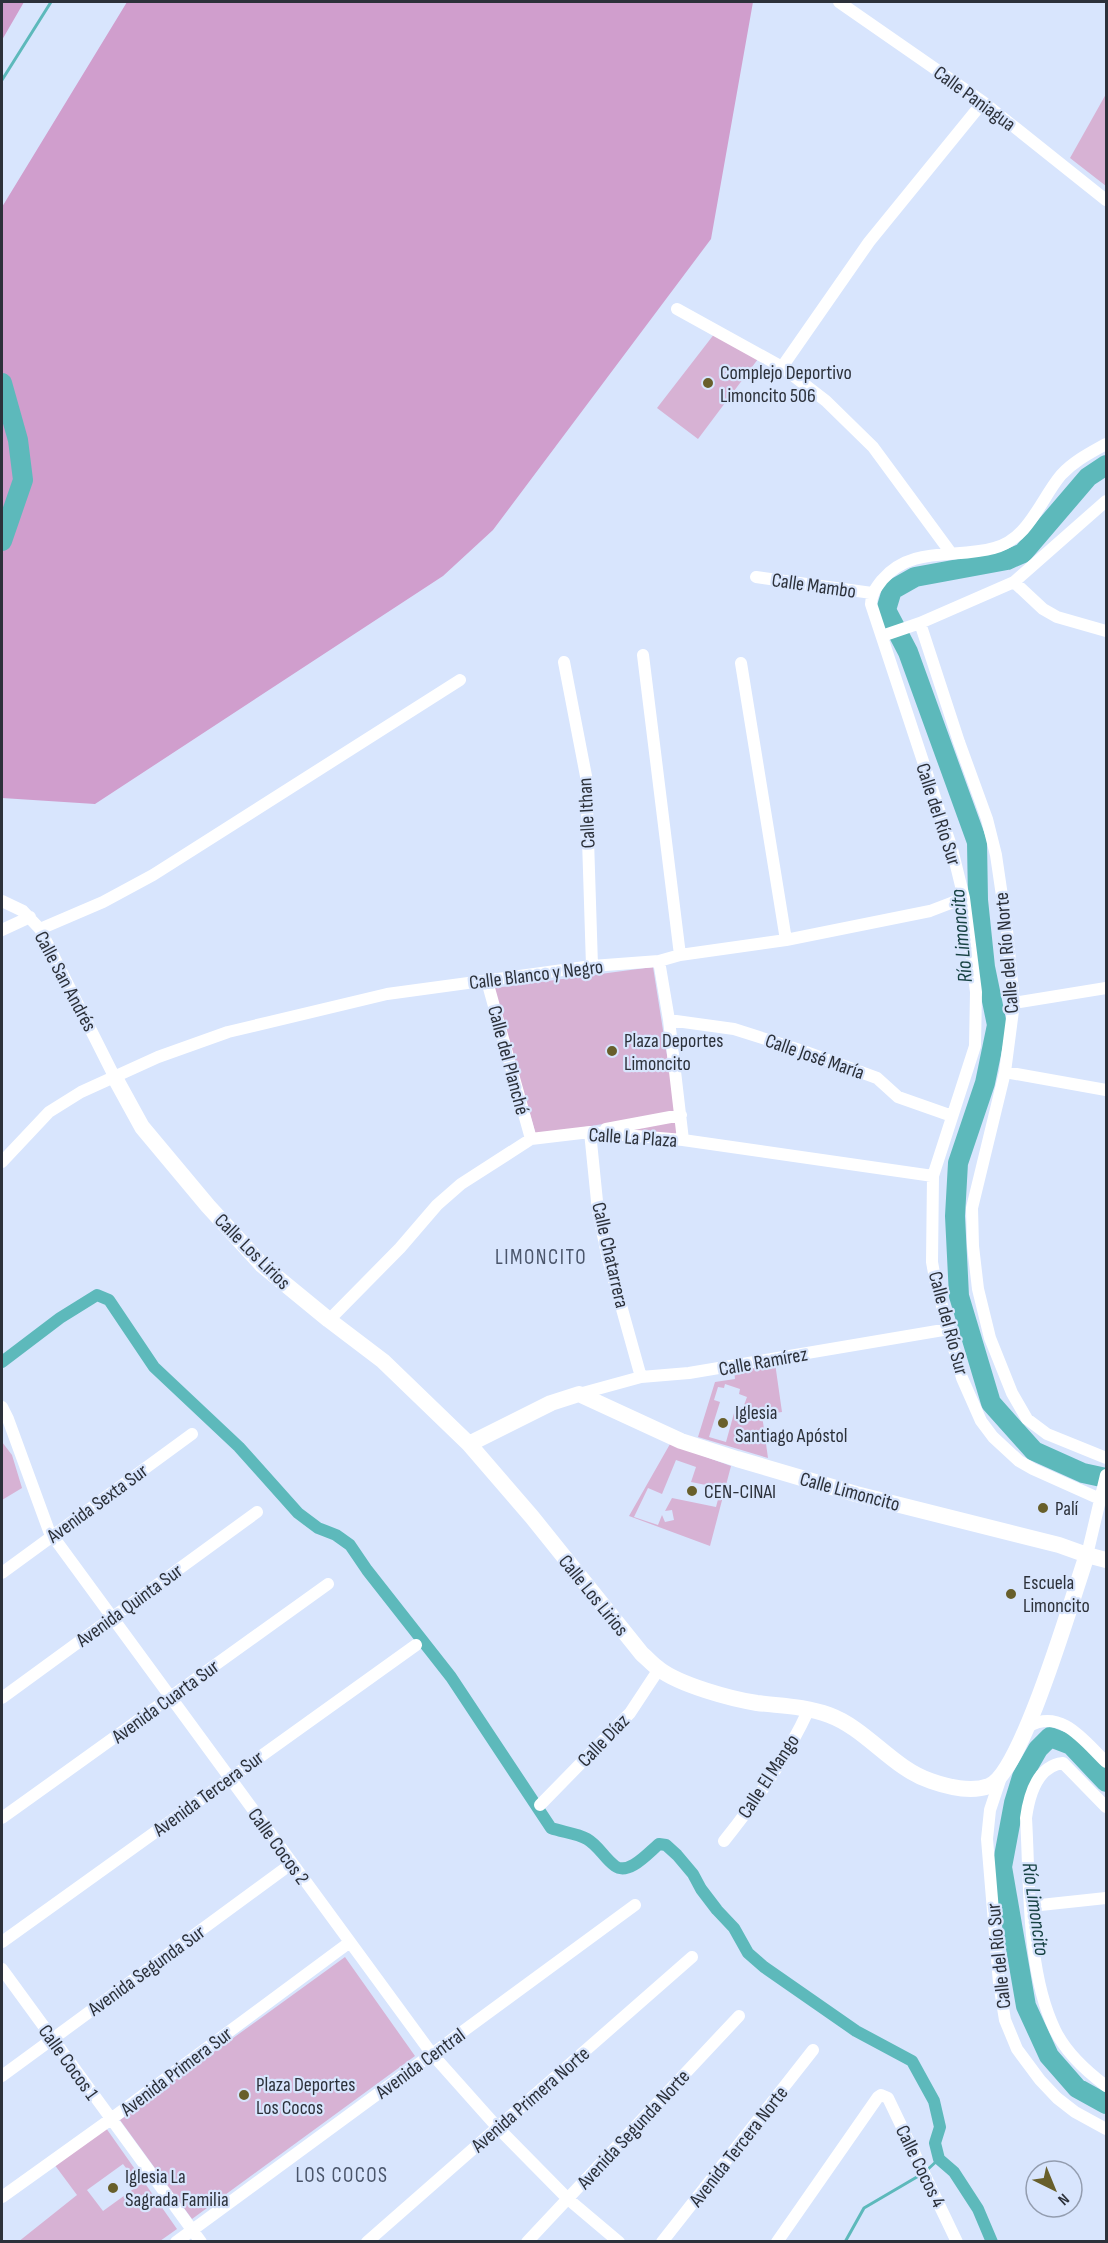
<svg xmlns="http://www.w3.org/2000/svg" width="1108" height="2243" font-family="'Sofia Sans Condensed',sans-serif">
<rect width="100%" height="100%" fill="#d8e5fd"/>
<path fill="#d7b2d4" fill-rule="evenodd" d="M1106 94V186L1070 158Z
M715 333 758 359 698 439 657 408Z
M653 967 676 1112 536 1135 494 988Z
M677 1119 679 1136 611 1131Z
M775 1363 782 1412 762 1415 768 1458 698 1437 715 1382 735 1379 734 1369ZM725 1384 740 1389 739 1394 747 1397 743 1408 736 1406 726 1442 709 1437 720 1402 714 1400 718 1387 724 1388Z
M2 1442 12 1455 22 1488 2 1500Z
M670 1444 731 1466 710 1546 629 1516ZM676 1460 696 1467 691 1482 721 1488 716 1507 672 1498 665 1511 672 1510 674 1520 665 1522 662 1515 658 1525 634 1517 648 1488 662 1494Z
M345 1957 415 2056 192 2219 120 2120Z
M106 2128 177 2229 160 2241 18 2242 77 2195 54 2164ZM123 2164 139 2185 103 2211 87 2190Z"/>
<path fill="#d09ecd" d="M2 2H24L2 40Z
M127 2H753L711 239 493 530 443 576 95 804 2 798V207Z"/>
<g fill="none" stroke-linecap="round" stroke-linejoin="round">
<path stroke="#5db9bb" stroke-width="3" d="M2 80 51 2
M927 2170 939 2159
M845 2242 864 2208 922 2174"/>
<path stroke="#5db9bb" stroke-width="12" d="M2 1362 60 1318 97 1295 109 1300 154 1367 239 1447 298 1513 318 1528 336 1535 350 1545 367 1570 451 1677 551 1828C562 1832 577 1833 587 1839 599 1846 604 1858 615 1866 629 1876 649 1852 659 1844L666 1845 677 1855 693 1874 701 1889 717 1910 734 1928 748 1953 764 1967 856 2031 912 2061 934 2101 940 2127 935 2143 939 2159 954 2172 978 2209 992 2242"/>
<path stroke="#5db9bb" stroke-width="20" d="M2 383 18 440 23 480 2 541
M1106 465 1088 477 1023 553 1007 560 915 577 892 590 886 610 908 652 977 842 978 900 985 967 997 1025 985 1083 958 1163 955 1216 959 1296 991 1403 1034 1451 1083 1473 1106 1478
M1106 1782 1071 1745 1050 1737 1038 1749 1022 1777 1014 1803 1002 1867 1026 2006 1049 2056 1077 2088 1106 2104"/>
<path stroke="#fff" stroke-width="12" d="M839 2 983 102 1106 200
M677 309 782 367 826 401 873 447 951 553
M782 367 869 242 983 102
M1106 444C1090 453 1074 461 1061 475 1040 500 1029 539 994 548 956 559 911 545 882 580 875 589 872 593 871 604L952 849 964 898 976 992 975 1046 933 1176 932 1262 936 1284 962 1378 981 1421 993 1437 1019 1461 1033 1469 1100 1499H1106
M756 577 872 593
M1014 582 1043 609 1057 617 1106 631
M920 623 959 742 987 819 996 855 1007 930 1014 1003 1005 1072 972 1208 973 1246 978 1289 990 1338 1012 1393 1027 1419 1047 1434 1106 1458
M882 636 920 623 1014 582 1106 501
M643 655 680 955
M564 662 586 776 592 966
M741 663 786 940
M2 901 23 911 40 929 114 1076
M40 929 103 902 153 875 460 680
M2 930 30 917
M659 961 669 1020 683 1140
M487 981 531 1139
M1014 1003 1106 988
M669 1020 734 1029 803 1051 877 1078 898 1097 952 1116
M1005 1072 1106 1090
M606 1129 681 1115
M590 1132 598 1211 608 1259 641 1377
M2 1162 49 1112 81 1092 158 1057 228 1032 387 994 592 966 659 961 680 955 786 940 930 911 964 898
M329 1320 400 1248 437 1205 461 1184 531 1139 590 1132 683 1140 933 1176
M579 1394 641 1377 689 1373 949 1329
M2 1407 8 1419 49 1531 432 2054 498 2128 568 2199 619 2242
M1087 1555 1106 1475
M2 1573 192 1434
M2 1698 257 1512
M1029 1726C1062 1708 1085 1742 1106 1762
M1001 1777 990 1810 987 1839 999 1983 1005 2020 1017 2049 1040 2080 1057 2098 1075 2112 1106 2129
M540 1805 630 1713 659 1669
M1106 1807 1063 1763C1037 1766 1029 1796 1026 1818 1030 1883 1026 1970 1055 2030 1066 2053 1086 2071 1106 2086
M2 1818 328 1584
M724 1841C757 1800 787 1757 809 1709
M1031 1906 1106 1898
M2 1942 416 1645
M2 1969 201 2242
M2 2076 291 1864
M2 2197 111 2119 350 1942
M176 2242 635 1905
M367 2242 692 1957
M527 2242 739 2016
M662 2242 813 2050
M777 2242 878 2097 881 2095 888 2098 957 2242"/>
<path stroke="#fff" stroke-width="16" d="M114 1076 142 1127 208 1206 262 1265 329 1320 383 1361 469 1444 532 1517 642 1654C648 1659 653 1665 659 1669 680 1685 731 1699 757 1703 781 1706 805 1706 829 1715 867 1729 892 1768 931 1781 948 1787 970 1793 989 1786 1022 1773 1073 1595 1087 1555
M469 1444 551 1403 579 1394 681 1441 737 1459 856 1494 1059 1545 1087 1555 1106 1560"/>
</g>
<g fill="#685f2b" stroke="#d8e5fd" stroke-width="2">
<circle cx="708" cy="383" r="6"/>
<circle cx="612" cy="1051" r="6"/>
<circle cx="723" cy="1423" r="6"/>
<circle cx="692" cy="1491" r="6"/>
<circle cx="1043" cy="1508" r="6"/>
<circle cx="1011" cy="1594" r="6"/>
<circle cx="244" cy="2095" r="6"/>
<circle cx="113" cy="2188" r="6"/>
</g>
<g text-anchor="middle" stroke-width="4.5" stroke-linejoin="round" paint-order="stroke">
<g font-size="20" fill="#2c313a" stroke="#d8e5fd">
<text transform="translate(975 98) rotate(36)" y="7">Calle Paniagua</text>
<text transform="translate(814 585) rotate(8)" y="7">Calle Mambo</text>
<text transform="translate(586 813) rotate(-93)" y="7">Calle Ithan</text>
<text transform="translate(939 814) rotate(72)" y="7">Calle del Río Sur</text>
<text transform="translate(1006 953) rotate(-95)" y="7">Calle del Río Norte</text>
<text transform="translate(536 974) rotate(-7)" y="7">Calle Blanco y Negro</text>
<text transform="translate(66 981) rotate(62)" y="7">Calle San Andrés</text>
<text transform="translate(815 1056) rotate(19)" y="7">Calle José María</text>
<text transform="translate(509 1060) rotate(75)" y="7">Calle del Planché</text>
<text transform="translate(633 1137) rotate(4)" y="7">Calle La Plaza</text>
<text transform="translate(253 1251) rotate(45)" y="7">Calle Los Lirios</text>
<text transform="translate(611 1255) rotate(77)" y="7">Calle Chatarrera</text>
<text transform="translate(949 1323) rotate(75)" y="7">Calle del Río Sur</text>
<text transform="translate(763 1361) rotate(-10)" y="7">Calle Ramírez</text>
<text transform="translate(850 1491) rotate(15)" y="7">Calle Limoncito</text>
<text transform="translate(97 1503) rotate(-36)" y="7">Avenida Sexta Sur</text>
<text transform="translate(594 1595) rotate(51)" y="7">Calle Los Lirios</text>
<text transform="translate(129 1605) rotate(-36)" y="7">Avenida Quinta Sur</text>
<text transform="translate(165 1701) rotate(-36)" y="7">Avenida Cuarta Sur</text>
<text transform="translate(603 1740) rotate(-46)" y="7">Calle Díaz</text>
<text transform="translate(768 1776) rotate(-57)" y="7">Calle El Mango</text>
<text transform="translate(208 1793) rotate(-36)" y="7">Avenida Tercera Sur</text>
<text transform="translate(279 1846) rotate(54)" y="7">Calle Cocos 2</text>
<text transform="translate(998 1956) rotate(-96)" y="7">Calle del Río Sur</text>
<text transform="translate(146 1970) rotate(-36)" y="7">Avenida Segunda Sur</text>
<text transform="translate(69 2062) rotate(54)" y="7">Calle Cocos 1</text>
<text transform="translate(420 2063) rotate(-36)" y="7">Avenida Central</text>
<text transform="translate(176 2071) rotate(-37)" y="7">Avenida Primera Sur</text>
<text transform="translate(530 2099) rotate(-41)" y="7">Avenida Primera Norte</text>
<text transform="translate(633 2129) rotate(-47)" y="7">Avenida Segunda Norte</text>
<text transform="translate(738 2146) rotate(-52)" y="7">Avenida Tercera Norte</text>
<text transform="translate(921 2166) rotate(64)" y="7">Calle Cocos 4</text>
</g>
<g font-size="20" fill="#2c313a" stroke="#d8e5fd" text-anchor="start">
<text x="720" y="379">Complejo Deportivo<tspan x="720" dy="23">Limoncito 506</tspan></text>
<text x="624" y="1047">Plaza Deportes<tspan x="624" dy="23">Limoncito</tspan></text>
<text x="735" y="1419">Iglesia<tspan x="735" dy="23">Santiago Apóstol</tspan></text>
<text x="704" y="1498">CEN-CINAI</text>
<text x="1055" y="1515">Palí</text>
<text x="1023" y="1589">Escuela<tspan x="1023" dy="23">Limoncito</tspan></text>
<text x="256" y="2091">Plaza Deportes<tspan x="256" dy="23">Los Cocos</tspan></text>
<text x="125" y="2183">Iglesia La<tspan x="125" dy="23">Sagrada Familia</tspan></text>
</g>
<g font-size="21" font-style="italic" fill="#184344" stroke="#d8e5fd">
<text transform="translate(961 936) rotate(-95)" y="7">Río Limoncito</text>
<text transform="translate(1036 1909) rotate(82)" y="7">Río Limoncito</text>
</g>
<g font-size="21" letter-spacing="1.5" fill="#4a556a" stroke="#d8e5fd">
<text x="541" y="1264">LIMONCITO</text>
<text x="342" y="2182">LOS COCOS</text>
</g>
</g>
<rect width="1108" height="2243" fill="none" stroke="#2c313a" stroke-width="6"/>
<g transform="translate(1054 2189) rotate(137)"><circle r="28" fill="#d8e5fd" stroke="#939daf" stroke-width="1.5"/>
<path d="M0-4.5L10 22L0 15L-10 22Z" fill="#685f2b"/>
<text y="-9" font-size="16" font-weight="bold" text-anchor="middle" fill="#2c313a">N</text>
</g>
</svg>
